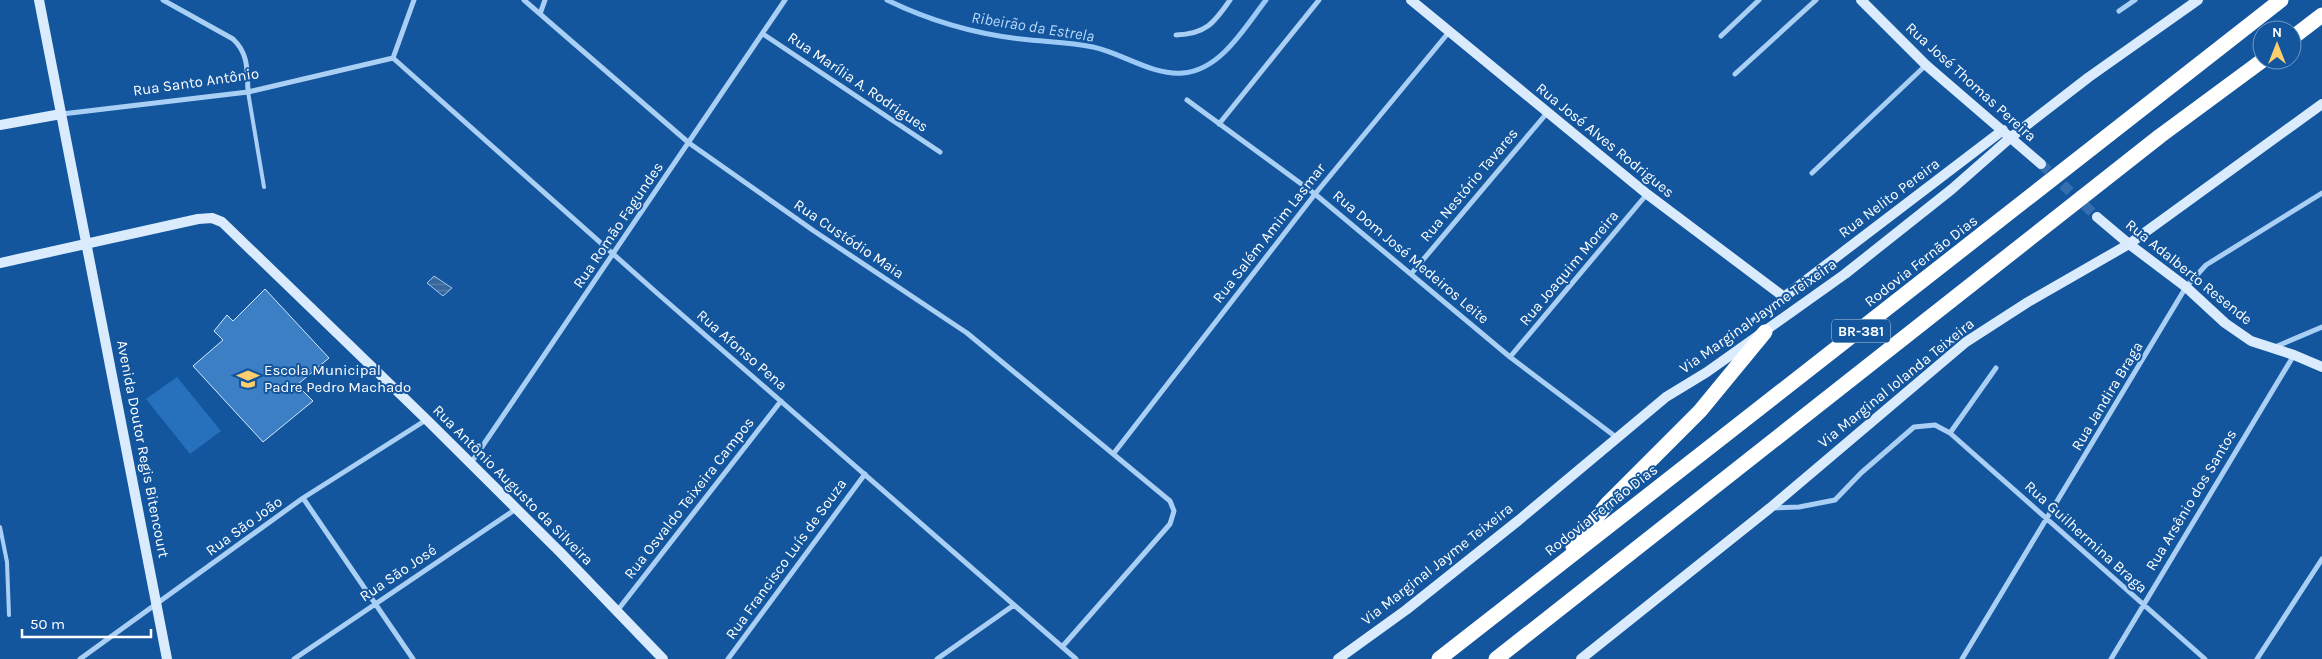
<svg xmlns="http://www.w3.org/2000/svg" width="2322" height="659" font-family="Karla,sans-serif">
<defs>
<pattern id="water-rules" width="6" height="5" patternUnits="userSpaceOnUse" patternTransform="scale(1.25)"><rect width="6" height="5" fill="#38689b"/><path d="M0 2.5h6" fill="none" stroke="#567faa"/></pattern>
</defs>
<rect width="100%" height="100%" fill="#13569e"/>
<path fill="#2670bc" d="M177 377 221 431 190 454 146 399Z"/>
<path fill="url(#water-rules)" stroke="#9ccaf7" d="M434 276 452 288 443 296 427 283Z"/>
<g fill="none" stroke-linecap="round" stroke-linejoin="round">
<path stroke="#9ccaf7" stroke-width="5" d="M887 0C928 20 976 34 1021 39 1045 42 1069 42 1093 47 1122 53 1153 76 1183 73 1221 70 1245 27 1266 0"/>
</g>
<path fill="#3d7fc4" stroke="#d3e8fd" d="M265 289 329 358 297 385 313 401 263 442 193 366 223 340 214 331 227 315 233 321Z"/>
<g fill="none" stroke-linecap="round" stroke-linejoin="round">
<path stroke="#366fad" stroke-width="10" stroke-dasharray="10 5" stroke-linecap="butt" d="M2041 164 2097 217"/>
<path stroke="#aacff4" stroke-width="4" d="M248 92 264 187
M0 527 7 562 9 615"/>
<path stroke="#aacff4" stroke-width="5" d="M163 0 233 39C249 54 247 71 248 92
M524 0 689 143 814 231 967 333 1170 501 1174 511 1170 524 1062 647
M2119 11 2135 0
M540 14 545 0
M763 34 940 152
M1176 35C1206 34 1214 23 1230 0
M1721 36 1759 0
M393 58 657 293 1076 659
M393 58 414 0
M1735 74 1816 0
M1187 100 1315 194 1510 357 1616 437
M62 114 248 92 393 58
M1219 124 1319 0
M1812 173 1926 65
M1411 274 1547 113
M1745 326 1784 297
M2275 347 2322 327
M1510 357 1647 194
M1950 433 2205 659
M1114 453 1315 194 1449 32
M471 463 785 0
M303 498 413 659
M1771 508 1799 507 1835 500 1861 473 1914 427 1935 425 1950 433 1996 368
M617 611 781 401
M80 659 303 498 426 420
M294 659 516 509
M728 659 865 474
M937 659 1014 605
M1962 659 2186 287 2206 265 2322 193
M2111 659 2294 355
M2257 659 2322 559"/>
<path stroke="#daebfd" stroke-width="10" d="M39 0 167 659
M1411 0 1647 194 1784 297 2003 130
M1861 0 1926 65 2041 164
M0 125 61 114
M2097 217 2129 244 2186 287 2225 323 2251 341 2294 355 2322 367
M0 263 198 219 212 218 222 222 427 420 560 552 663 659
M1338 659 1406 610 1519 520 1666 397 1707 372 1845 274 1952 189 2010 138 2089 77 2198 0
M1581 659 1770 508 1966 342 2028 302 2129 244 2322 104"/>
<path stroke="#fff" stroke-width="15" d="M2292 38 2322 15
M1573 547 1608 503 1700 411 1765 332
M1439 659 2281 0
M1496 659 2160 136 2263 60"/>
</g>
<defs>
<g id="school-bare" transform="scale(1.725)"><path d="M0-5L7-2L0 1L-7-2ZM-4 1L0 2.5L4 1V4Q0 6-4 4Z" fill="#ffce6d" stroke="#13569e" stroke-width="2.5" paint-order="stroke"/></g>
</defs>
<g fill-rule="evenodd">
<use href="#school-bare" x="248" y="379"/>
</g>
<g text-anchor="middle" stroke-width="4" stroke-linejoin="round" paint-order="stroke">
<rect fill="#13569e" stroke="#b8cce2" stroke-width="1" x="1832" y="319.5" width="58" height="23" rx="4"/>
<g font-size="14" font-weight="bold" fill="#fff">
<text x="1861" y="336">BR-381</text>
</g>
<g font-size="15" fill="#fff" stroke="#13569e">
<text transform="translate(196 82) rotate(-8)" y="5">Rua Santo Antônio</text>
<text transform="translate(858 82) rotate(34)" y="5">Rua Marília A. Rodrigues</text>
<text transform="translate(1971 82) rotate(42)" y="5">Rua José Thomas Pereira</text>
<text transform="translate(1605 140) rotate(39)" y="5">Rua José Alves Rodrigues</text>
<text transform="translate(1469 185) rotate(-50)" y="5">Rua Nestório Tavares</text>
<text transform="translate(1889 198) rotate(-37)" y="5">Rua Nelito Pereira</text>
<text transform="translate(618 225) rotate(-56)" y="5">Rua Romão Fagundes</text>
<text transform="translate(1269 233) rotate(-52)" y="5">Rua Salém Amim Lasmar</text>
<text transform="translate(849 239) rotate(34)" y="5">Rua Custódio Maia</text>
<text transform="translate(1411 257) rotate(40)" y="5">Rua Dom José Medeiros Leite</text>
<text transform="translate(1921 261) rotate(-38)" y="5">Rodovia Fernão Dias</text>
<text transform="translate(1569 268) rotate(-50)" y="5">Rua Joaquim Moreira</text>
<text transform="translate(2189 272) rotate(39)" y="5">Rua Adalberto Resende</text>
<text transform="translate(1758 316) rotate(-35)" y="5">Via Marginal Jayme Teixeira</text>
<text transform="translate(742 350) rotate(41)" y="5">Rua Afonso Pena</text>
<text transform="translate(1896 383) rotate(-39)" y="5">Via Marginal Iolanda Teixeira</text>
<text transform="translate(2107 396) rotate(-59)" y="5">Rua Jandira Braga</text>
<text transform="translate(143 449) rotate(79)" y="5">Avenida Doutor Regis Bitencourt</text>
<text transform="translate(513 485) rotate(45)" y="5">Rua Antônio Augusto da Silveira</text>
<text transform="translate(689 498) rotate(-52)" y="5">Rua Osvaldo Teixeira Campos</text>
<text transform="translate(2191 500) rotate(-59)" y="5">Rua Arsênio dos Santos</text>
<text transform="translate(1601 510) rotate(-38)" y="5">Rodovia Fernão Dias</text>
<text transform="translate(244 526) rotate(-36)" y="5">Rua São João</text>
<text transform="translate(2086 537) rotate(42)" y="5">Rua Guilhermina Braga</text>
<text transform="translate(786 559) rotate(-54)" y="5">Rua Francisco Luís de Souza</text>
<text transform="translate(1437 564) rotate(-38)" y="5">Via Marginal Jayme Teixeira</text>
<text transform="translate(398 573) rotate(-34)" y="5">Rua São José</text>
</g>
<g font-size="15" fill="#fff" stroke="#13569e" text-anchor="start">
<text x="264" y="375">Escola Municipal<tspan x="264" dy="17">Padre Pedro Machado</tspan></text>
</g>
<g font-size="16" font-style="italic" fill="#b7d8fa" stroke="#13569e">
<text transform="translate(1033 26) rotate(9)" y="6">Ribeirão da Estrela</text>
</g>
</g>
<g transform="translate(2277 45)"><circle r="24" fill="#13569e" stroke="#719ac5"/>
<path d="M0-4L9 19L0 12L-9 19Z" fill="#ffce6d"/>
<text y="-8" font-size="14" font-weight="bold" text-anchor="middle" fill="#ffffff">N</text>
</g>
<path d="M22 629v8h129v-8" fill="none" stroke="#ffffff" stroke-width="2.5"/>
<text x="30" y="629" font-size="15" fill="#ffffff" stroke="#13569e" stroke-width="4" paint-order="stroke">50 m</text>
</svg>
